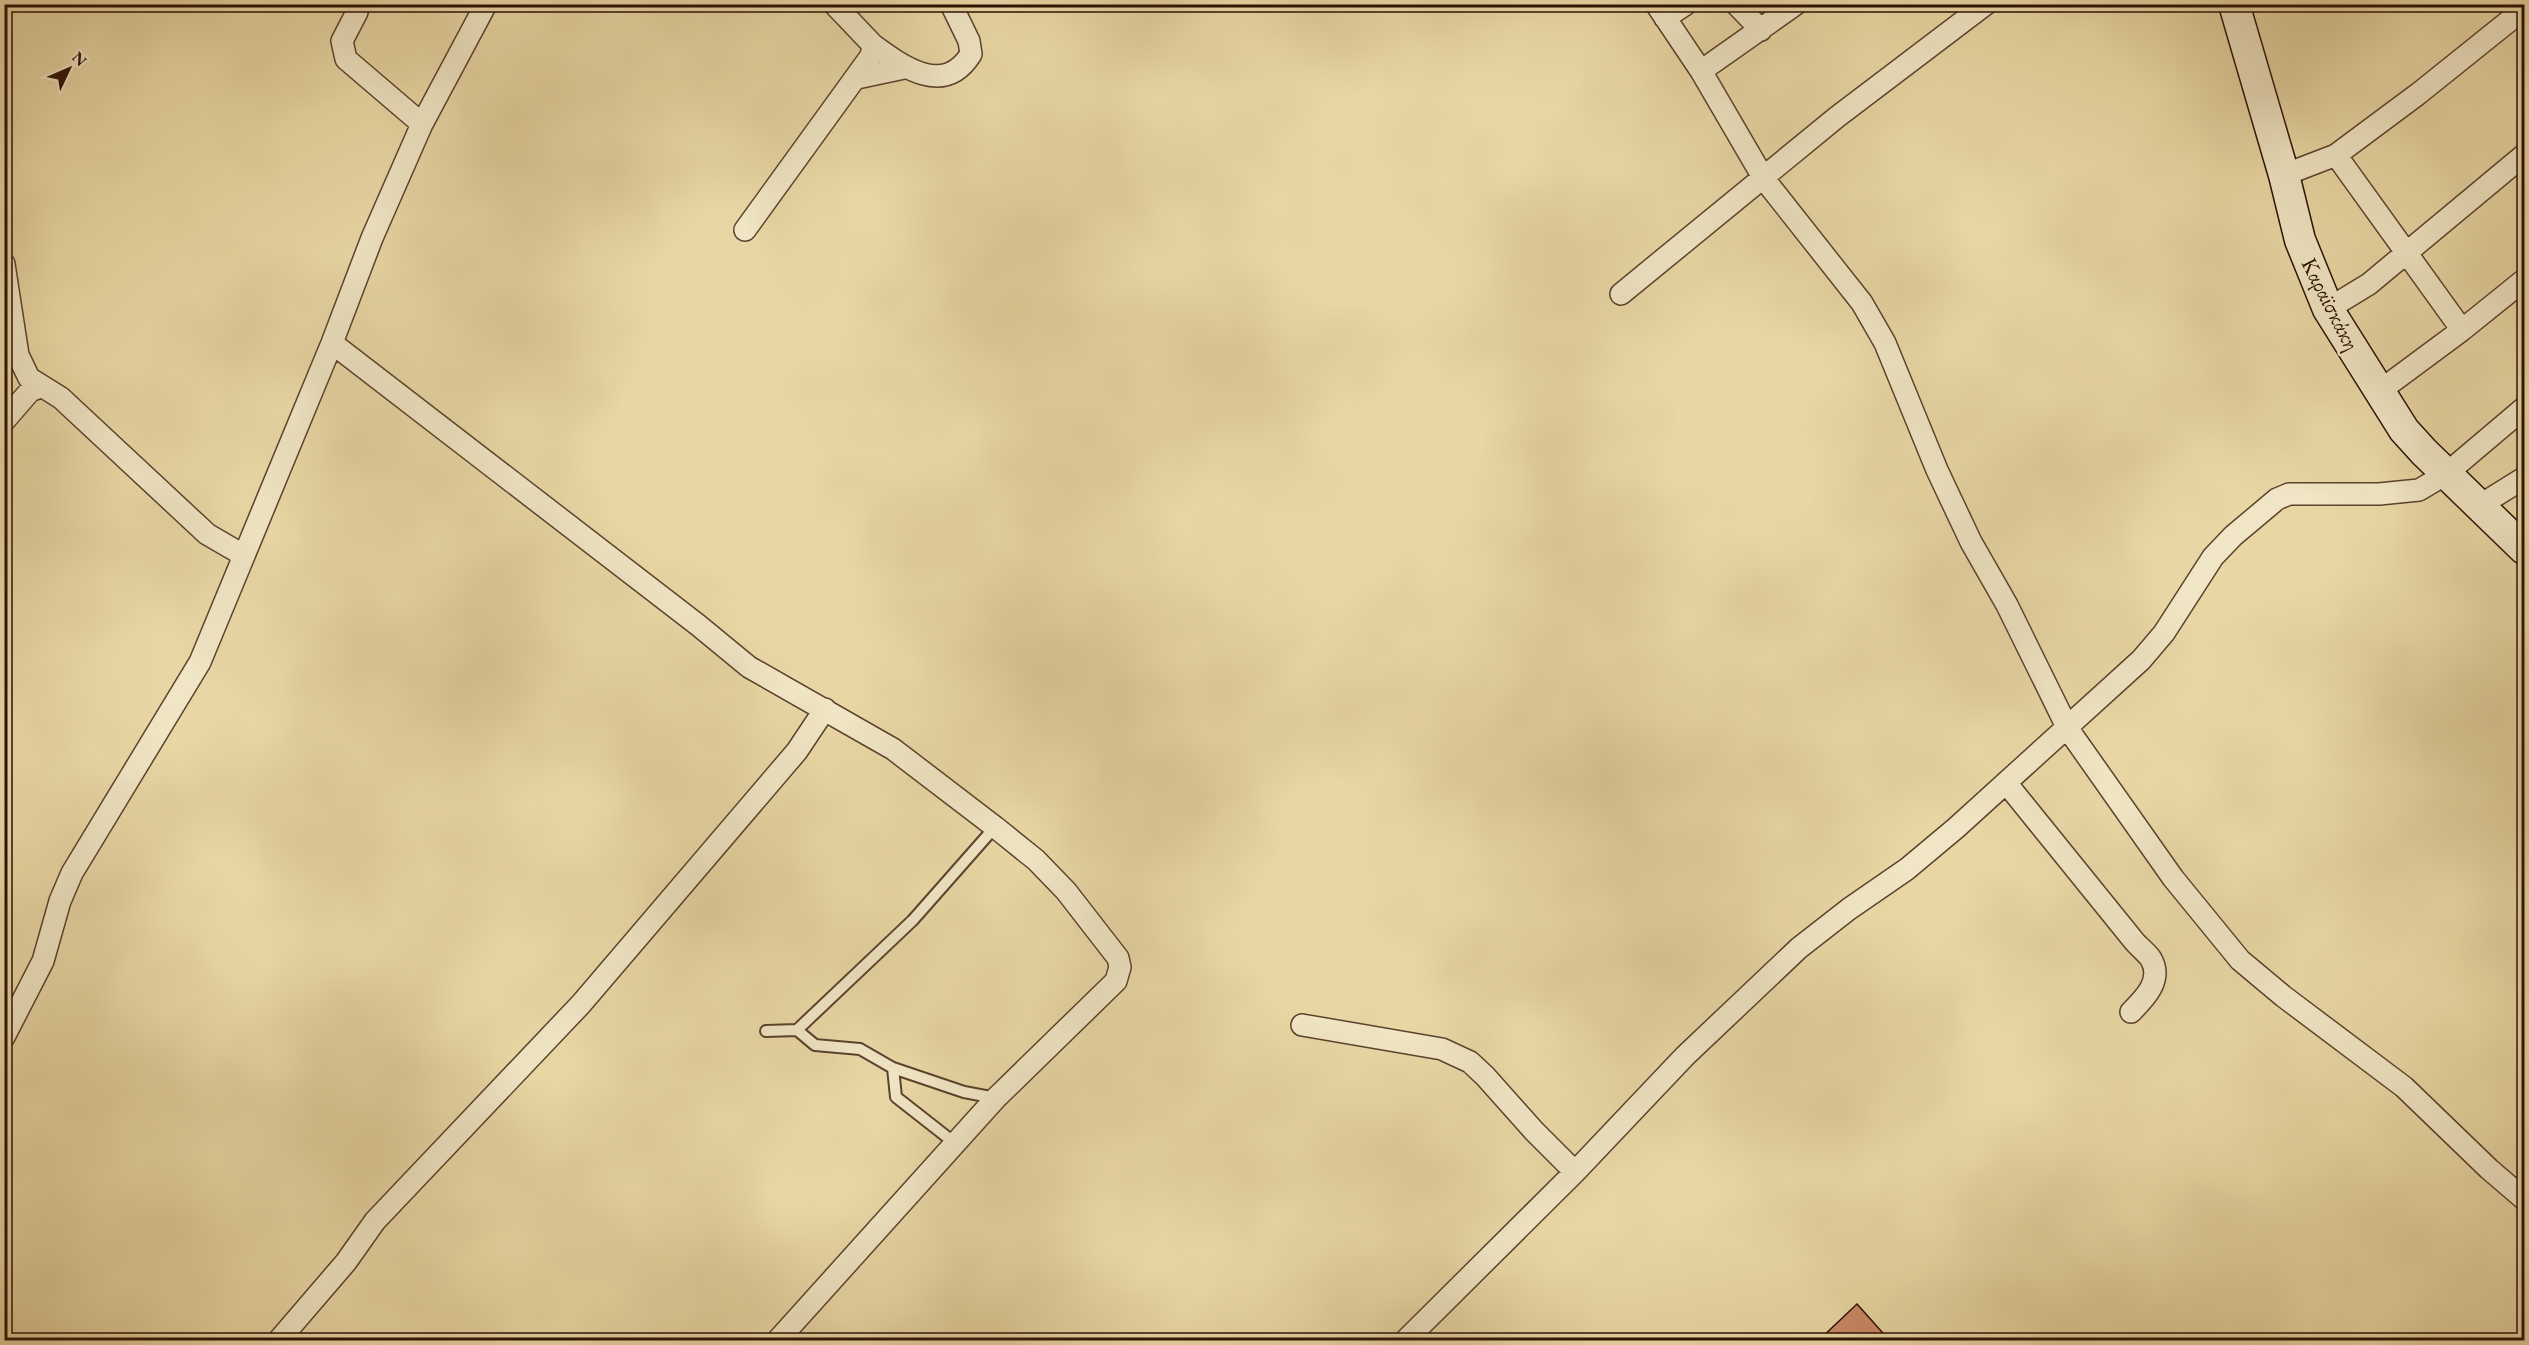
<svg xmlns="http://www.w3.org/2000/svg" width="2529" height="1345" font-family="'EB Garamond',serif">
<rect width="100%" height="100%" fill="#e8d7a5"/>
<filter id="stains"><feTurbulence type="fractalNoise" baseFrequency=".00333" numOctaves="4"/><feColorMatrix values="0 0 0 0 .2 0 0 0 0 .09 0 0 0 0 .02 0 0 0 .5 -.17"/></filter>
<radialGradient id="worn" r=".72"><stop offset=".6" stop-color="#630" stop-opacity="0"/><stop offset="1" stop-color="#630" stop-opacity=".3"/></radialGradient>
<path fill="#cc8968" stroke="#2d1105" stroke-width="1.5" d="M1857 1304 1890 1341H1818Z"/>
<g fill="none" stroke-linecap="round" stroke-linejoin="round">
<g stroke="#5c422d" stroke-width="14">
<path id="lane" d="M797 1030 815 1045 860 1049 893 1068 964 1092 996 1098
M766 1031 797 1030 913 920 995 827
M893 1068 896 1097 956 1144"/>
</g>
<g stroke="#5c422d" stroke-width="24">
<path id="street" d="M355 4 357 12 342 41 346 59 422 124
M1656 4 1701 71 1764 179 1862 303 1885 343 1937 470 1971 542 2007 605 2068 729 2173 878 2240 960 2283 996 2404 1087 2489 1169 2524 1199
M1736 4 1761 30
M1665 18 1686 4
M873 45C903 67 944 97 971 54L969 41 951 4
M1701 71 1796 4
M857 78 904 68
M2336 155 2462 330
M2284 175 2336 155 2418 94 2524 9
M745 230 871 56 873 45 834 4
M4 264 18 355 29 378 61 398 207 534 243 555
M1621 294 1837 117 1986 4
M2328 309 2369 284 2524 155
M332 343 698 625 749 667 893 749 995 827 1036 860 1066 891 1118 958 1120 967 1116 981 996 1098 778 1340
M2381 390 2462 330 2524 280
M4 421 30 391 40 387
M2479 506 2524 478
M2007 784 2134 941C2139 947 2147 953 2151 959 2163 980 2145 998 2131 1012
M1302 1025 1442 1049 1470 1062 1485 1076 1534 1131 1575 1172
M4 1037 43 961 60 901 72 873 200 662 332 343 372 238 422 124 486 4
M279 1340 346 1262 375 1221 581 1004 797 751 825 709
M1406 1340 1575 1172 1685 1056 1799 948 1849 909 1907 869 1956 828 2141 660 2164 633 2213 557 2233 536 2277 499 2289 494H2379L2419 490 2446 474 2524 408"/>
</g>
<g stroke="#2d1105" stroke-width="33">
<path id="secondary" d="M2234 4 2284 175 2300 240 2328 309 2404 430 2424 452 2524 549"/>
</g>
<use href="#lane" stroke="#f0e5c4" stroke-width="10"/>
<use href="#street" stroke="#f0e5c4" stroke-width="21"/>
<use href="#secondary" stroke="#f0e5c4" stroke-width="30"/>
</g>
<g text-anchor="middle" stroke-width="5" stroke-linejoin="round" paint-order="stroke">
<g font-size="22" fill="#2d1105" stroke="#f0e5c4">
<text transform="translate(2331 304) rotate(63)" y="8">Καραϊσκάκη</text>
</g>
</g>
<rect width="2529" height="1345" fill="none" stroke="#e8d7a5" stroke-width="24"/>
<rect x="6" y="6" width="2517" height="1333" fill="none" stroke="#2d1105" stroke-width="3"/>
<rect x="12" y="12" width="2505" height="1321" fill="none" stroke="#2d1105" stroke-width="1.5"/>
<g transform="translate(69 69) rotate(46)" stroke="#f0e5c4" stroke-width="4.5" paint-order="stroke">
<path d="M0-4.5L10 22L0 15L-10 22Z" fill="#2d1105"/>
<text y="-9" font-size="16" font-weight="bold" text-anchor="middle" fill="#2d1105">N</text>
</g>
<rect width="100%" height="100%" filter="url(#stains)"/>
<rect width="100%" height="100%" fill="url(#worn)"/>
</svg>
